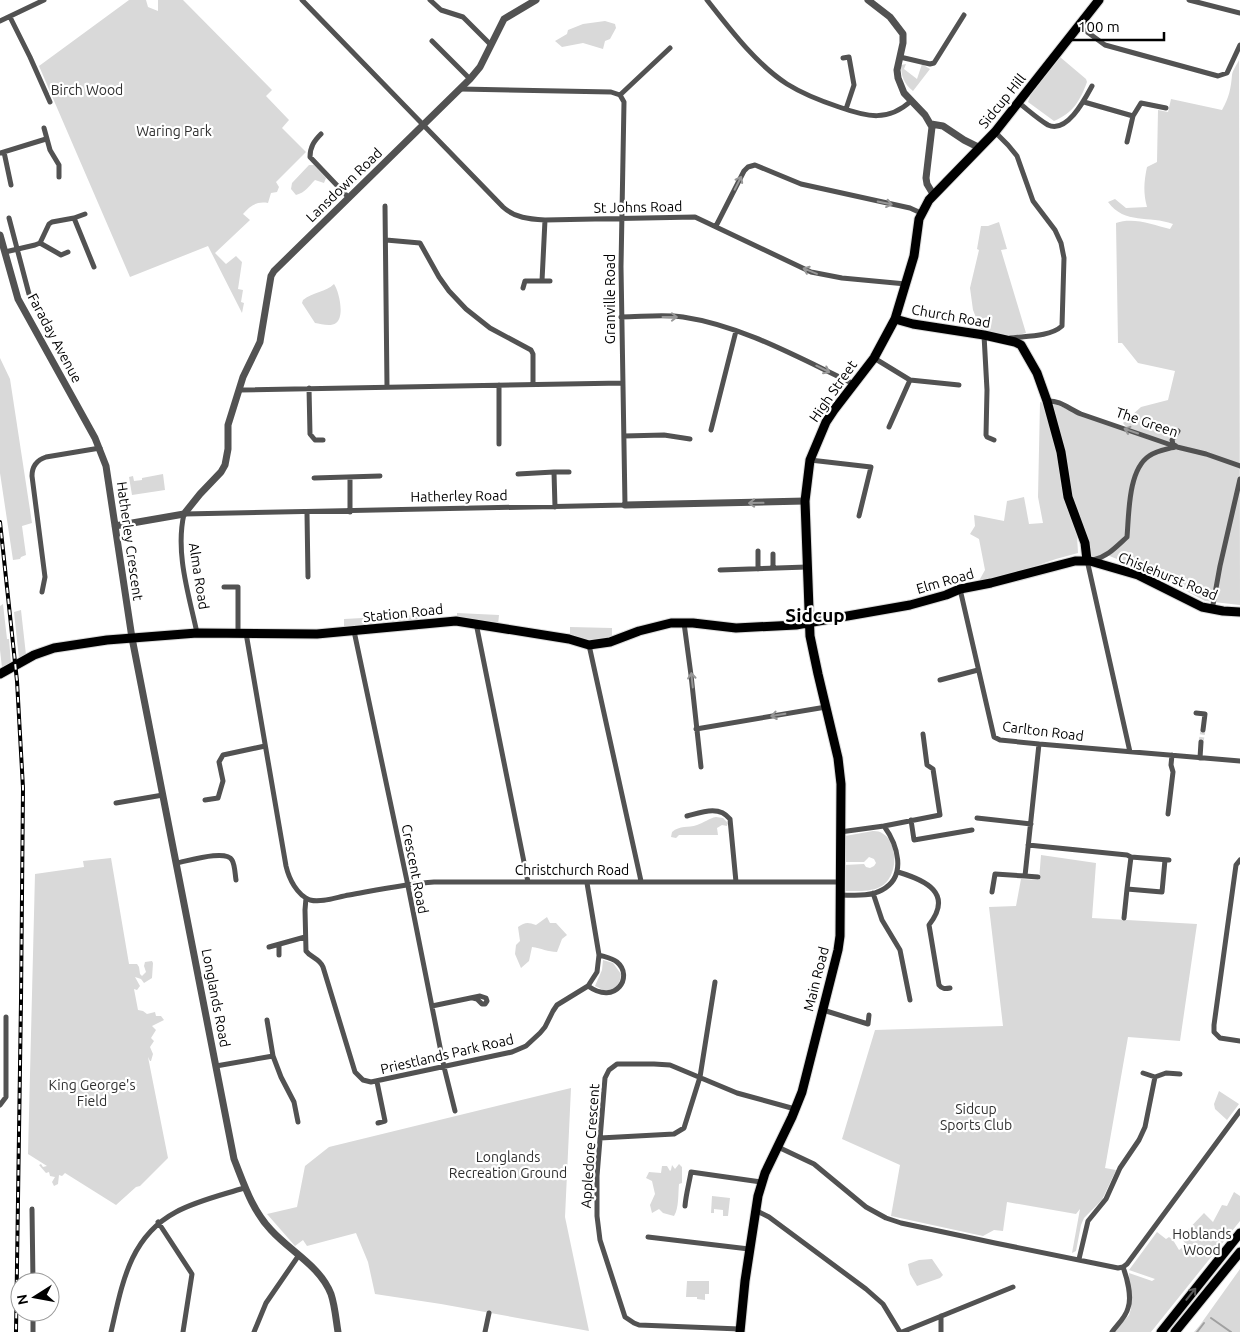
<svg xmlns="http://www.w3.org/2000/svg" width="1240" height="1332" font-family="Ubuntu,sans-serif">
<rect width="100%" height="100%" fill="#fff"/>
<path fill="#d9d9d9" d="M129 0H146L148 7 158 11V0H183L272 90 266 96 289 120 282 128 306 152 276 182 279 187 277 192 271 193 268 203C256 201 250 206 243 214L250 220 215 253 226 264 236 256 242 262 238 289 243 290 241 302 244 303 242 313 208 246 130 277 39 66Z
M605 21 615 24 616 28 610 39 605 41 603 49 583 43 562 47 555 41 567 34 568 30 583 24Z
M1060 57 1086 79 1087 82C1080 101 1073 113 1054 121L1028 102 1031 94Z
M1239 60 1240 605 1205 601 1152 573 1107 555 1087 560 1064 481 1060 482 1077 536 1078 553 1056 559 981 585 980 579 985 570 979 539 970 534 975 526 974 515 1004 521 1007 501 1024 497 1029 524 1043 523 1038 497 1040 402 1048 404 1047 401 1085 416 1128 429 1123 423 1141 407 1168 400 1175 371 1138 363 1122 343H1118L1116 223C1134 217 1153 225 1170 229L1173 224C1149 215 1125 225 1108 202L1115 199 1126 208 1147 207C1143 193 1144 181 1147 167L1157 162 1158 110 1168 112 1171 99 1222 110C1229 98 1231 88 1232 75 1233 69 1237 65 1239 60Z
M906 64 904 69 917 79 922 64 930 69 913 91C904 84 901 76 901 65Z
M309 165H314L326 178 324 183 315 180C308 187 306 192 296 195L291 189 292 183Z
M999 222 1007 249 1001 250 1026 333C1009 337 998 338 981 330L973 310 970 288 979 250 977 249 981 226H988Z
M334 284C339 291 345 317 336 323 331 327 321 324 315 323L302 303 303 300C313 292 326 292 334 284Z
M0 358 10 379 32 523 22 526 26 555 21 557 20 559 13 560 0 473Z
M163 474 165 490 132 495 129 477 133 476 134 481 142 480V478Z
M3 604 7 639H9L11 663 2 668 0 650V606Z
M21 610 26 655 19 659 14 612Z
M457 613 499 615 498 625 457 617Z
M418 615V621L344 629V619Z
M570 627 612 628V637L586 640 570 637Z
M716 817 723 818 728 823 727 826 722 825 717 828 718 835H679L676 838 671 837 672 832C680 825 688 828 697 825 704 823 709 818 716 817Z
M873 831C898 830 902 876 880 887 870 892 856 891 845 891L844 865 864 864 866 867 870 868 874 866 876 863 874 859 869 857 864 862H844L845 836Z
M1041 855 1096 863 1092 918 1197 924 1180 1041 1128 1037 1105 1168 1116 1170 1102 1200 1084 1218 1081 1225 1076 1251 1072 1253 1080 1209 1076 1214 1007 1202 1003 1231 994 1230 983 1236 891 1216 900 1165 842 1139 875 1030 1003 1026 989 907 1016 906 1021 879 1039 880Z
M111 858 129 964H137L139 967 140 974 142 976 146 972 144 966 145 962 152 961 153 963 152 978 144 983 141 979 135 977 140 986 137 990 134 989 138 1010 143 1011 147 1014 155 1012 156 1016H161L164 1020 152 1026 156 1030 151 1038 154 1041 150 1047 153 1054 151 1061H150L148 1057 168 1158 140 1186 136 1187 116 1205 65 1173 62 1176 59 1175 58 1184 54 1186 52 1182 55 1177 50 1176 49 1172 46 1173 39 1165 41 1164 43 1167 47 1166 28 1154 35 874 84 867 83 861Z
M547 917 550 923H556L567 935 562 939 557 952C548 952 541 948 532 947L529 961 521 968 515 954 516 945 520 941 518 927C525 922 528 922 536 925Z
M603 960 613 963 621 974C620 985 616 989 605 991L595 986 602 970Z
M571 1088 565 1217 589 1331 441 1304 375 1294 368 1262 356 1233 307 1246 303 1240 295 1246 267 1214 297 1207 305 1166 329 1147Z
M1219 1091 1239 1104 1227 1120 1215 1109 1214 1104Z
M679 1164 682 1167V1183L679 1184C678 1194 679 1208 674 1216L663 1213 659 1209 652 1213 650 1205 655 1194 652 1181 646 1178 649 1172 661 1173 662 1166H667L670 1171 671 1170 672 1165 675 1169Z
M1234 1192 1240 1196V1221L1151 1332H1114L1129 1315 1131 1309 1129 1273 1152 1281 1155 1279 1129 1270 1157 1232 1166 1239 1169 1237 1173 1240 1179 1250 1186 1245 1181 1237 1204 1213 1213 1222 1222 1205 1227 1206Z
M712 1196 730 1198 728 1216H723V1210L714 1209V1213H711Z
M932 1259 943 1275 940 1278 917 1286 910 1274 908 1264 919 1260Z
M1240 1269V1332H1194L1200 1325Z
M687 1281H709V1294H705V1300L697 1299V1297H686Z"/>
<g fill="none" stroke-linecap="round" stroke-linejoin="round">
<path stroke="#a0a0a0" stroke-width="2" d="M1211 1318 1231 1332
M1197 1332 1204 1323"/>
<path stroke="#d9d9d9" stroke-width="5" stroke-dasharray="5 2.5" stroke-linecap="butt" d="M1201 742 1203 730"/>
<g stroke="#dbdbdb" stroke-width="11">
<path id="primary" d="M895 319 913 324 984 335 1015 342 1021 345 1037 373 1047 401 1061 452 1068 497 1085 543 1087 560
M0 674 34 655 54 648 107 640 197 633 317 634 456 621 569 639 589 645 610 642 639 631 671 623H693L736 628 796 625 910 605 946 595 960 589 991 583 1075 561H1090L1138 575 1202 607 1223 611 1240 612
M740 1332 745 1281 758 1196 765 1173 792 1117 802 1092 838 950 840 936 841 784 838 758 818 674 810 636 805 501 810 460 826 422 834 410 874 358 895 319 914 256 919 219 929 200 995 132 1099 0"/>
</g>
<g stroke="#dbdbdb" stroke-width="11">
<path id="trunk" d="M1161 1332 1240 1233
M1175 1332 1240 1252"/>
</g>
<path stroke="#525252" stroke-width="5" d="M302 0 503 207C515 218 529 219 545 220L695 217 811 272 842 278 906 284
M430 0 441 10 463 17 491 45
M707 0C729 28 756 64 787 84 803 94 821 101 839 107 867 117 888 122 911 101
M1189 0 1240 13
M10 17 30 57 50 102
M0 21 44 0
M1079 26 1105 45 1218 76 1227 73 1240 45
M432 41 470 79
M900 57 930 64 934 63 964 15
M843 58 849 57 854 85 846 109
M460 89 611 92 620 95
M620 95 670 48
M1084 102 1133 116
M1019 103C1028 110 1038 119 1048 125 1067 134 1085 99 1092 86
M44 128 50 150 59 165V177
M995 132 1008 145 1017 156 1033 201 1055 230 1061 243 1064 258 1062 326C1050 337 1025 336 1010 338
M321 134C314 141 310 147 310 157L349 198
M1127 142 1133 116 1141 103 1166 108
M4 152 11 185
M0 153 46 139
M385 206 387 387
M9 218 29 294
M74 218 85 214
M716 226 744 171 748 167 755 165 801 184 910 208 921 213
M386 240 420 243 439 277 449 291 466 309 490 328 531 350 533 354V384
M40 243 61 255 68 252
M5 252 35 245 40 243 49 224 52 222 74 218 94 267
M542 281 545 220
M523 288 525 281H550
M621 317C641 317 663 314 683 317 743 326 799 358 854 384
M984 335 987 390 986 435 987 437 994 440
M874 358 910 380 959 385
M309 388 310 434 315 440H323
M239 390 623 383
M1047 401C1060 400 1069 409 1081 414L1177 447 1206 454 1240 466
M889 427 910 380
M711 430 736 331
M624 436 664 435 690 439
M499 444V385
M1176 446 1173 444 1172 440 1178 431
M810 460 871 467 859 516
M554 472H569
M518 474 554 472 555 507
M314 478 380 476
M350 478V512
M307 513 308 577
M758 551V569
M773 554V568
M1087 560 1130 752
M1093 560C1107 557 1116 547 1127 537 1129 514 1128 470 1149 456 1156 451 1167 449 1175 447
M720 570 807 567
M224 587H238V633
M960 589 994 737 1000 740 1039 744 1240 761
M42 592 45 577 32 476C32 466 37 460 46 457L100 448
M1212 610 1220 566 1240 479
M476 623 528 882
M684 623 691 675 701 767
M354 631 407 881 444 1067 455 1111
M197 633C189 595 175 553 184 514L625 505 621 267 624 102 620 95
M246 633 286 866C289 879 297 895 310 900 322 903 337 897 349 895 377 890 405 884 434 882H839
M589 645 641 881
M940 680 978 670
M1196 713 1205 714 1203 730
M696 729 826 707
M1200 758 1201 742
M205 800 218 798 223 781 219 762 223 755 265 746
M116 803 163 795
M1168 814 1173 772 1171 765 1172 755
M687 816C702 812 719 805 730 819L736 882
M977 818 1031 824
M911 820 914 840 972 830
M884 826 940 815 933 769 927 765 923 734
M1028 845 1127 855 1131 857 1169 860
M1240 860 1236 865 1214 1025V1032L1220 1038 1240 1041
M176 863C188 861 226 849 232 860 235 865 235 874 236 880
M898 872C925 880 954 893 929 925L939 985C942 989 945 989 950 988
M1038 877 1025 876 1039 744
M1127 889 1131 857
M992 892 995 874 1025 876
M873 893 882 920 900 950 910 1000
M840 895C853 895 870 897 882 890 908 876 897 844 884 826L840 832
M306 898 305 910 306 951C311 958 319 958 323 967L355 1072 363 1080 371 1082 512 1052 526 1046 540 1033 545 1027 553 1011 557 1005 588 986 597 972 599 955 587 883
M1124 918 1127 889 1162 892 1165 860
M269 947 305 937
M279 955V945
M588 986C616 1006 634 976 617 962 612 958 605 957 599 955
M432 1006 480 996 486 998 487 1001 485 1004H482L477 999 473 998
M823 1010 868 1024 869 1015
M267 1020 273 1056
M216 1066 273 1056 281 1077 294 1102 298 1122
M1143 1073 1155 1077
M377 1082 385 1121 378 1123
M0 1105 6 1097V1017
M600 1138 674 1134 684 1128 700 1077 715 982
M778 1147 814 1164 866 1207 886 1218 901 1223 995 1243 1118 1268 1123 1267
M685 1206C686 1194 689 1184 691 1172L761 1182
M32 1209 33 1282
M755 1210 769 1217 866 1289 883 1304 900 1332
M158 1222 192 1274 183 1332
M648 1237 749 1249
M1079 1259 1088 1221 1106 1199 1120 1168 1139 1140 1145 1127 1155 1077 1166 1073 1180 1074
M1123 1267 1127 1264 1240 1111
M33 1312V1332
M740 1329 639 1325 634 1323 625 1317 600 1240 597 1216V1176L605 1078 609 1070 617 1064H654L670 1065 737 1093 795 1109
M111 1332C122 1285 129 1237 176 1212 196 1201 222 1195 244 1188
M254 1332 266 1303 299 1255
M485 1332 489 1313
M902 1332 1013 1287
M941 1332V1316
M1112 1332C1117 1325 1126 1317 1128 1308 1132 1297 1127 1278 1123 1267"/>
<path stroke="#525252" stroke-width="7" d="M868 0 890 17 903 34V43L897 70 898 78 904 93 925 115 932 127 926 178 927 184 933 194
M931 124 943 126 964 140 980 148
M0 235 18 299 95 438 106 466 132 638 234 1159C244 1184 252 1210 271 1230 291 1252 320 1266 331 1294 335 1306 336 1320 338 1332
M625 505 805 501
M115 526 184 514 200 494 221 472 225 465 228 449V425L243 377 260 342 271 276 274 271 470 79 480 67 504 19 536 0"/>
<use href="#primary" stroke="#000" stroke-width="9"/>
<use href="#trunk" stroke="#000" stroke-width="9"/>
<g stroke="#000" stroke-width="4">
<path id="rail" d="M0 522 17 681 23 788 21 1001 16 1332"/>
</g>
<use href="#rail" stroke="#fff" stroke-width="2" stroke-dasharray="5.5" stroke-linecap="butt"/>
</g>
<defs><path id="oneway-shaft" d="M-6 0H5M1.5-3L5.5 0L1.5 3" fill="none" stroke-width="1.6" stroke-linecap="round" stroke-linejoin="round" transform="scale(1.25)"/></defs>
<g stroke="#979797">
<use href="#oneway-shaft" transform="translate(738 183) rotate(-63)"/>
<use href="#oneway-shaft" transform="translate(885 203) rotate(12)"/>
<use href="#oneway-shaft" transform="translate(810 271) rotate(-158)"/>
<use href="#oneway-shaft" transform="translate(670 317)"/>
<use href="#oneway-shaft" transform="translate(823 369) rotate(26)"/>
<use href="#oneway-shaft" transform="translate(1131 431) rotate(-161)"/>
<use href="#oneway-shaft" transform="translate(756 503) rotate(179)"/>
<use href="#oneway-shaft" transform="translate(692 680) rotate(-96)"/>
<use href="#oneway-shaft" transform="translate(778 715) rotate(171)"/>
</g>
<use stroke="#595959" href="#oneway-shaft" transform="translate(1191 1294) rotate(-51)"/>
<g text-anchor="middle" stroke-width="4.5" stroke-linejoin="round" paint-order="stroke">
<g font-size="14" fill="#303030" stroke="#fff">
<text x="87" y="95">Birch Wood</text>
<text x="174" y="136">Waring Park</text>
<text x="92" y="1090">King George's<tspan x="92" dy="16">Field</tspan></text>
<text x="976" y="1114">Sidcup<tspan x="976" dy="16">Sports Club</tspan></text>
<text x="508" y="1162">Longlands<tspan x="508" dy="16">Recreation Ground</tspan></text>
<text x="1202" y="1239">Hoblands<tspan x="1202" dy="16">Wood</tspan></text>
</g>
<g font-size="14" fill="#000" stroke="#fff">
<text transform="translate(1002 101) rotate(-51)" y="5">Sidcup Hill</text>
<text transform="translate(344 185) rotate(-44)" y="5">Lansdown Road</text>
<text transform="translate(638 207) rotate(-1)" y="5">St Johns Road</text>
<text transform="translate(610 299) rotate(-90)" y="5">Granville Road</text>
<text transform="translate(951 316) rotate(10)" y="5">Church Road</text>
<text transform="translate(55 338) rotate(62)" y="5">Faraday Avenue</text>
<text transform="translate(833 391) rotate(-55)" y="5">High Street</text>
<text transform="translate(1147 422) rotate(19)" y="5">The Green</text>
<text transform="translate(459 496) rotate(-1)" y="5">Hatherley Road</text>
<text transform="translate(130 541) rotate(82)" y="5">Hatherley Crescent</text>
<text transform="translate(199 576) rotate(81)" y="5">Alma Road</text>
<text transform="translate(1168 576) rotate(22)" y="5">Chislehurst Road</text>
<text transform="translate(945 581) rotate(-16)" y="5">Elm Road</text>
<text transform="translate(403 613) rotate(-6)" y="5">Station Road</text>
<text transform="translate(1043 731) rotate(7)" y="5">Carlton Road</text>
<text transform="translate(415 869) rotate(79)" y="5">Crescent Road</text>
<text x="572" y="875">Christchurch Road</text>
<text transform="translate(816 979) rotate(-76)" y="5">Main Road</text>
<text transform="translate(216 998) rotate(79)" y="5">Longlands Road</text>
<text transform="translate(447 1054) rotate(-13)" y="5">Priestlands Park Road</text>
<text transform="translate(590 1146) rotate(-86)" y="5">Appledore Crescent</text>
</g>
<g font-size="19" font-weight="bold" fill="#000" stroke="#fff">
<text x="815" y="622">Sidcup</text>
</g>
</g>
<g transform="translate(35 1297) rotate(259)"><circle r="24" fill="#ffffff" stroke="#999999"/>
<path d="M0-4L9 19L0 12L-9 19Z" fill="#000000"/>
<text y="-8" font-size="14" font-weight="bold" text-anchor="middle" fill="#000000">N</text>
</g>
<path d="M1070 32v8h94v-8" fill="none" stroke="#000000" stroke-width="2.5"/>
<text x="1078" y="32" font-size="15" fill="#000000" stroke="#ffffff" stroke-width="4" paint-order="stroke">100 m</text>
</svg>
